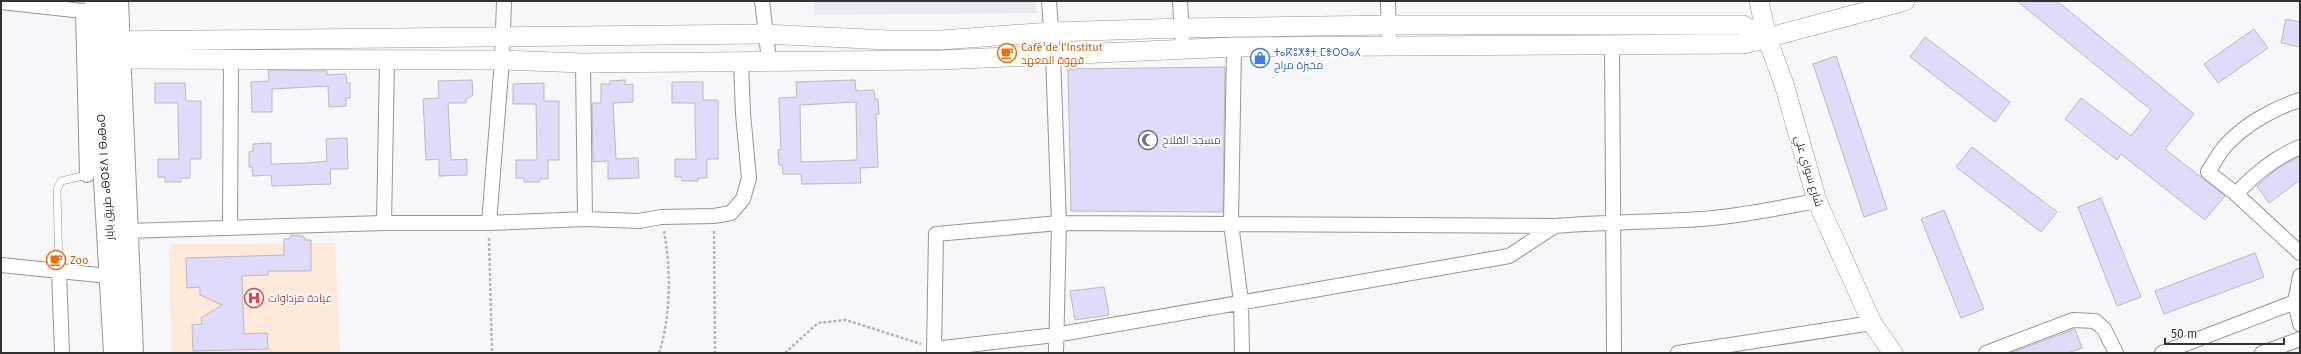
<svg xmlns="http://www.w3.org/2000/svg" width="2301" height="354" font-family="'Fira Sans',Cairo,'Noto Sans Tifinagh',sans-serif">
<rect width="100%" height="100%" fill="#f7f7f9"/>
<path fill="#eae9f2" d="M814 1H1036L1037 13 815 15Z"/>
<path fill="#ffe9db" d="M335 243 340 353H171L169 244Z"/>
<path fill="#e0dbfa" stroke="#bababb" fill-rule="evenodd" d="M2017 1H2057L2194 114 2165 149 2225 196 2205 220 2121 154 2117 160 2065 119 2081 98 2131 136 2151 110Z
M2286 19 2300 22V47L2281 43Z
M2254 29 2268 48 2218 83 2204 64Z
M1925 37 2010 102 1995 122 1910 57Z
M1836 56 1887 209 1864 217 1813 64Z
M1225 67 1223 212 1071 211 1068 69Z
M268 70 327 71V75L346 74 347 83H350V98H346V106L329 107 328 86 272 89V112H252L251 82 269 81Z
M472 80 473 95 466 99V103H448L451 160 467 159V175L439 176V159L426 160 423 99 439 98 438 81Z
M625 80V85L633 84V102L613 103 616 159 638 158 639 178 608 179V161L593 162 592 103H601V84H610V81Z
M855 80 856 91 874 90 875 99H878L879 114H876L878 167 860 168 861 183 802 184 801 174H783L782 165H779L778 150H781L779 98 797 97 796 82ZM856 102 857 160 801 162 800 105Z
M672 82H703V100H718V159H707V178H698V181H682V177H675V159H696L695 122V103H672Z
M155 83H185L186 101H201V159H190V178H181V182H165V177H158V159H179L178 122V103H155Z
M544 83V101H559V160H548V179H539V182H524V178H516V160H537L536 104H513V84Z
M347 138 348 169H330L331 184 272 186 271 175 253 176 252 167H249V152L253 151V144L271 143V164L308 163 327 161 326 139Z
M1972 147 2057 212 2041 232 1956 167Z
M2300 156V180L2269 203 2257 186 2278 168Z
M2101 198 2141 297 2117 306 2078 207Z
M1944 210 1984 309 1961 318 1921 219Z
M291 235 303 236 306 240H311V271H268V275L242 276 244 334 267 333 268 349 193 351 192 325 202 324 201 318 222 305 200 295V287L187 288 186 258 284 255V239H289Z
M2255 253 2264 277 2164 314 2155 291Z
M1104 287 1109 315 1075 320 1070 291Z
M2075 329 2082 348 2068 353H2010Z"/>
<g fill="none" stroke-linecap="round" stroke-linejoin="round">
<g stroke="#969697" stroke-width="8">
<path id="lane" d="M59 271 57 190 61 181 87 175"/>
</g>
<g stroke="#969697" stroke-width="16">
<path id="street" d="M762 1 769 60
M1049 1 1053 55 1059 223 1056 353
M1180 1 1183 50
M1388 1 1389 45
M1 2 83 11 92 9
M83 11 87 175
M1612 44 1614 353
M1234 47 1231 223 1241 302 1242 353
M583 63 585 219
M2300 100C2274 108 2246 124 2227 144 2219 152 2214 163 2208 172L2236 194 2300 253
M2236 194C2255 174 2274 158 2300 147
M384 223 387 61
M489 223 502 60 504 1
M230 227 231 60
M128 231 384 223H489L585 219 639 221 661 217 714 216 731 213 743 199 749 178 743 114 741 62
M1 265 118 277
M59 271 62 353
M2300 276 2295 302 2300 324
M934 349 1055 335 1509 256 1555 226
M934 353 936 234 1059 223 1555 226C1604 222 1653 222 1702 219 1741 216 1779 208 1817 201
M1678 353 1872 323
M1986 353 2073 320 2095 321 2104 329 2116 353
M2162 353 2295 302
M2262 353 2300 339"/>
</g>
<g stroke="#969697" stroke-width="20">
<path id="secondary" d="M1759 1 1767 38 1784 84 1817 201 1872 323 1893 353
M104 41 764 34 888 40H941L1051 32 1183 28 1388 25H1743L1767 38
M105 59 502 60 583 63 940 60 1234 47 1744 44 1905 1"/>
</g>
<g stroke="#969697" stroke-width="24">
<path id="primary" d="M96 1 98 59 115 353
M117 1 132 353"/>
</g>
<path stroke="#b5b5b7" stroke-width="2.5" stroke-dasharray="3 2" stroke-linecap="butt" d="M714 231 715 353
M489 238 492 353
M659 353C671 316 671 269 664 231
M785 353 818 323 846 320 921 344"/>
<use href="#lane" stroke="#fff" stroke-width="7"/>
<use href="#street" stroke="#fff" stroke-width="14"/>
<use href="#secondary" stroke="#fff" stroke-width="19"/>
<use href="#primary" stroke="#fff" stroke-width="22"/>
</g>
<defs>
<g id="cafe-ring" transform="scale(1)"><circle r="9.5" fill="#fff" stroke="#e8710a" stroke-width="1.5"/><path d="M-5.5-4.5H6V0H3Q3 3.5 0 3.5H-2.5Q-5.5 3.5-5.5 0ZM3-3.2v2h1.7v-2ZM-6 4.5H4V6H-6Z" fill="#e8710a"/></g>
<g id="shop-ring" transform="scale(1)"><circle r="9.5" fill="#fff" stroke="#3f7fe0" stroke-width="1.5"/><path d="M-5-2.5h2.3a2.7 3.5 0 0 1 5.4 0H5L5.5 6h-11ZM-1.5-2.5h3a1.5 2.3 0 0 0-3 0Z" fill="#3f7fe0"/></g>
<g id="mosque-ring" transform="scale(1)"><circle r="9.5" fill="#fff" stroke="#6b7280" stroke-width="1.5"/><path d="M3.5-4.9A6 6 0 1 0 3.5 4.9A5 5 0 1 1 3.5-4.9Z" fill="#6b7280"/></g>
<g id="hospital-ring" transform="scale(1)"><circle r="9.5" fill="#fff" stroke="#e0444e" stroke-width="1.5"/><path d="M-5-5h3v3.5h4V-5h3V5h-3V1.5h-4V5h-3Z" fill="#e0444e"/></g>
</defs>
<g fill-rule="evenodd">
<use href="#cafe-ring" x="1007" y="53"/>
<use href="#shop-ring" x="1260" y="58"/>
<use href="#mosque-ring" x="1148" y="140"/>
<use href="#cafe-ring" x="56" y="260"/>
<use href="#hospital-ring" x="254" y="298"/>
</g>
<g text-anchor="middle" stroke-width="3.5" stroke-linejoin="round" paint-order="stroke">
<g font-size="11" fill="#c56008" stroke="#fff" text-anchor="start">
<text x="1021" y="51">Café de l'Institut<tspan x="1021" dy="13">قهوة المعهد</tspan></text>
<text x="70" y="264">Zoo</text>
</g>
<g font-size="11" fill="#366cbe" stroke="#fff" text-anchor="start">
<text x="1274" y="56">ⵜⴰⴽⵓⵅⴻⵜ ⵎⴻⵔⵔⴰⵃ<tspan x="1274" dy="13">مخبزة مراح</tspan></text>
</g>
<g font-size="11" fill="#5b616d" stroke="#fff" text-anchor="start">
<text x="1162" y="144">مسجد الفلاح</text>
</g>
<g font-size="11" fill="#323233" stroke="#fff">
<text transform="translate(1809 171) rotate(73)" y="4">شارع سواي علي</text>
<text transform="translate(105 177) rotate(-94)" y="4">طريق بابار ⴰⴱⵔⵉⴷ ⵏ ⴱⴰⴱⴰⵔ</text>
</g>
<g font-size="11" fill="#be3a42" stroke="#fff" text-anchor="start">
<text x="268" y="302">عيادة مزداوات</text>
</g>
</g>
<rect width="2301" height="354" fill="none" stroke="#323233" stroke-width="4"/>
<path d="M2165 338v6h119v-6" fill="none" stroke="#323233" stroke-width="2"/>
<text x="2171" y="338" font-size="12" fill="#323233" stroke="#ffffff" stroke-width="3" paint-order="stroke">50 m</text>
</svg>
